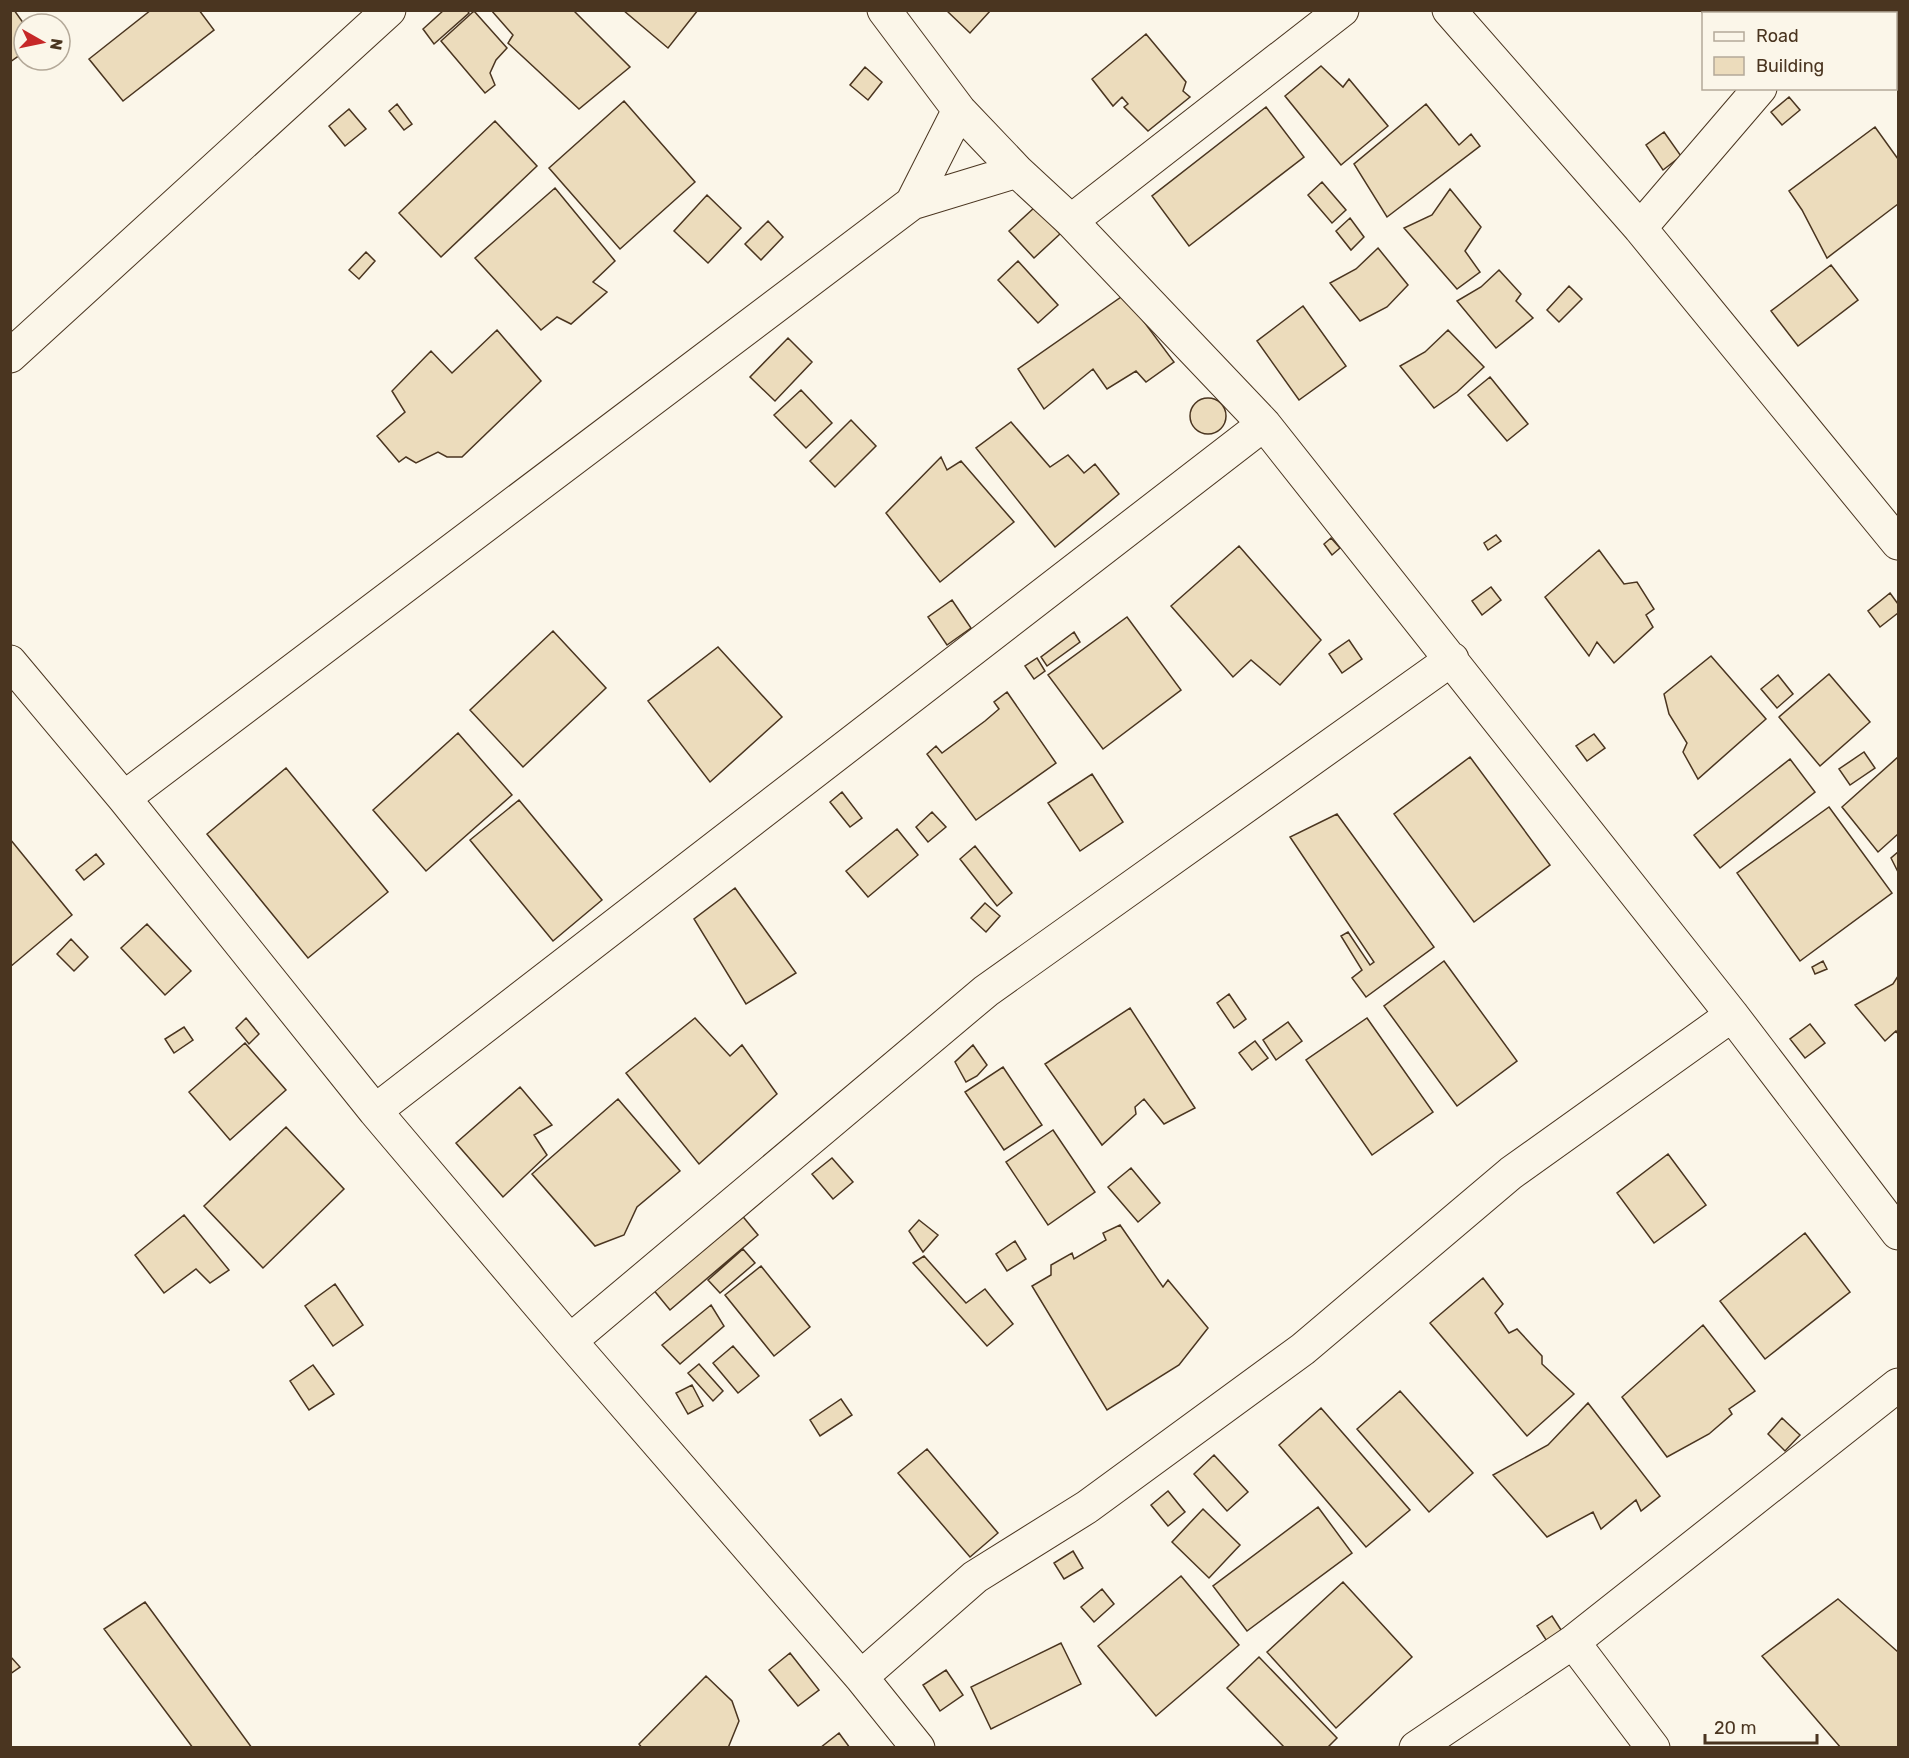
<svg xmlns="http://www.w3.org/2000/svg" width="1909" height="1758" font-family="Rubik,sans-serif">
<rect width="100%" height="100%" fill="#fbf6e9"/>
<path fill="#ecdcbc" stroke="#4a3520" stroke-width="1.5" d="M10 10H14L24 24V52L10 62Z
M151 10H199L214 30 123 101 89 59Z
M444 10H467L469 13 434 44 423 29Z
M491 10H573L630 67 579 109 508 43 513 35Z
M623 10H698L668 48Z
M946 10H991L970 33Z
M1701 10H1761L1756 14H1704V16Z
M474 11 507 48 496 60 490 73 495 85 485 93 441 41Z
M1898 33V74L1896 76V36Z
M1146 34 1186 82 1183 91 1190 97 1148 131 1124 107 1128 104 1122 97 1113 106 1092 79Z
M1321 66 1343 87 1349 79 1388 126 1341 165 1285 96Z
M865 67 882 82 868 100 850 85Z
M1789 97 1800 110 1782 125 1771 112Z
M624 101 695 182 620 249 549 168Z
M397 104 412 124 404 130 389 111Z
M1426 104 1459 145 1471 134 1480 146 1387 217 1354 164Z
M1266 107 1304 157 1189 246 1152 196Z
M349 109 366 129 345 146 329 126Z
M495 121 537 166 441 257 399 213Z
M1875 127 1898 159V204L1827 258 1802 210 1789 191Z
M1664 132 1681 156 1663 170 1646 145Z
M1322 182 1346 210 1332 223 1308 195Z
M555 188 615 261 593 282 607 292 571 324 557 317 541 330 475 258Z
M1450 189 1481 227 1465 251 1480 272 1457 289 1404 228 1432 215Z
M707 195 741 228 708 263 674 231Z
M1035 207 1060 234 1034 258 1009 231Z
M1350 218 1364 237 1351 250 1336 231Z
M768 221 783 237 761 260 745 244Z
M1378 248 1408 285 1387 307 1360 321 1330 283 1356 269Z
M366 252 375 261 359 279 349 270Z
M1018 261 1058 305 1038 323 998 280Z
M1831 265 1858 300 1798 346 1771 311Z
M1499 270 1521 294 1516 301 1533 318 1496 348 1457 301 1481 287Z
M1569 286 1582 299 1559 322 1547 310Z
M1124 295 1174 362 1146 382 1136 371 1107 389 1093 369 1044 409 1018 369Z
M1303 306 1346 366 1299 400 1257 341Z
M497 330 541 381 462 457H447L438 452 416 463 406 457 399 462 377 436 405 412 392 391 431 351 452 373Z
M1448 330 1484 367 1457 392 1434 408 1400 366 1425 352Z
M788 338 812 362 775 401 750 377Z
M1490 377 1528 424 1507 441 1468 395Z
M801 390 832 423 806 448 774 415Z
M1190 416a18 18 0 1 1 36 0a18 18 0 1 1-36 0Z
M851 420 876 446 835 487 810 461Z
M1011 422 1050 467 1068 455 1084 473 1095 464 1119 494 1055 547 976 448Z
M941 457 947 470 961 461 1014 522 940 582 886 513Z
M1496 535 1501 541 1488 550 1484 543Z
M1331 538 1340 548 1332 555 1324 544Z
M1239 546 1321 640 1280 685 1251 660 1233 677 1171 606Z
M1599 550 1624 584 1637 582 1654 609 1646 615 1653 627 1614 663 1597 642 1589 656 1545 597Z
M1491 587 1501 600 1482 615 1472 601Z
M1890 593 1898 604V613L1880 627 1868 611Z
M952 600 971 628 947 645 928 617Z
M1127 617 1181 690 1103 749 1048 675Z
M553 631 606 688 523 767 470 710Z
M1074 632 1080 642 1047 666 1041 657Z
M1349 640 1362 659 1342 673 1329 654Z
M718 647 782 717 710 782 648 701Z
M1711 656 1766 719 1698 779 1683 752 1687 743 1669 714 1664 694Z
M1037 658 1045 671 1034 679 1025 666Z
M1829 674 1870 722 1820 766 1779 717Z
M1778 675 1793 694 1777 708 1761 689Z
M1007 692 1056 763 976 820 927 754 936 746 942 753 985 721 999 709 994 702Z
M458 733 512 795 426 871 373 810Z
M1594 734 1605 748 1587 761 1576 746Z
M1864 752 1875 768 1850 785 1839 769Z
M1470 757 1550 865 1474 922 1394 814Z
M1898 757V834L1878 852 1842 807Z
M1790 759 1815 792 1720 868 1694 835Z
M286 768 388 892 308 958 207 834Z
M1092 774 1123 822 1080 851 1048 803Z
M842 792 862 818 850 827 830 802Z
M519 800 602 900 553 941 470 840Z
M1829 807 1892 893 1800 961 1737 873Z
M932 812 946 827 928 842 916 827Z
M1337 814 1434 947 1366 997 1352 978 1362 970 1341 936 1348 932 1370 965 1374 962 1290 837Z
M897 829 918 855 868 897 846 871Z
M10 839 72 915 10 967Z
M975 846 1012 893 997 906 960 859Z
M1898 852V872L1891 858Z
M96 854 104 864 84 880 76 870Z
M735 888 796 973 746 1004 694 919Z
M985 903 1000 916 986 932 971 918Z
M147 924 191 971 165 995 121 948Z
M71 939 88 957 74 971 57 954Z
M1444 961 1517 1061 1457 1106 1384 1006Z
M1823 961 1827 969 1815 974 1812 967Z
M1898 976V1034L1896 1031 1885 1041 1855 1005 1893 984Z
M1229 994 1246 1019 1234 1028 1217 1003Z
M1130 1008 1195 1108 1164 1124 1144 1099 1135 1107 1136 1114 1102 1145 1045 1064Z
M246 1018 259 1034 249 1044 236 1028Z
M695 1018 730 1056 742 1045 777 1094 699 1164 626 1073Z
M1367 1018 1433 1112 1372 1155 1306 1060Z
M1288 1022 1302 1041 1276 1060 1263 1040Z
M1810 1024 1825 1043 1805 1058 1790 1039Z
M184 1027 193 1040 174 1053 165 1039Z
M1255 1041 1268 1058 1252 1070 1239 1053Z
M245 1043 286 1090 230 1140 189 1092Z
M973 1045 987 1065 977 1076 966 1082 955 1062Z
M1003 1067 1042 1125 1004 1150 965 1092Z
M520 1087 552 1125 534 1135 547 1155 503 1197 456 1143Z
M618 1099 680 1171 637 1207 624 1235 595 1246 532 1174Z
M286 1127 344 1189 263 1268 204 1206Z
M1053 1130 1095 1192 1048 1225 1006 1162Z
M1668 1154 1706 1205 1654 1243 1617 1193Z
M832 1158 853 1182 833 1199 812 1174Z
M1131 1168 1160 1203 1138 1222 1108 1187Z
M740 1213 758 1235 670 1310 652 1288Z
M184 1215 229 1270 210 1283 196 1269 164 1293 135 1255Z
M919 1220 938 1235 923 1252 909 1231Z
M1120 1225 1163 1287 1168 1280 1208 1328 1179 1365 1107 1410 1032 1286 1051 1275V1265L1072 1253 1074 1259 1106 1240 1103 1233Z
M1805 1233 1850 1292 1765 1359 1720 1301Z
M1015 1241 1026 1259 1007 1271 996 1254Z
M743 1249 755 1263 720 1293 708 1280Z
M924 1256 966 1303 985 1289 1013 1324 987 1346 913 1263Z
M761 1266 810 1327 774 1356 725 1295Z
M1483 1278 1503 1304 1495 1313 1509 1333 1517 1329 1542 1356V1364L1574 1394 1527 1436 1430 1323Z
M335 1284 363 1325 333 1346 305 1306Z
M711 1305 724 1326 680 1364 662 1345Z
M1703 1325 1755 1391 1729 1409 1732 1414 1709 1434 1667 1457 1622 1397Z
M733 1346 759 1376 738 1393 713 1363Z
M699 1364 723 1391 713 1401 688 1373Z
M313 1365 334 1394 309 1410 290 1381Z
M692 1385 703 1406 688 1414 676 1393Z
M1400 1391 1473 1473 1429 1512 1357 1429Z
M841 1399 852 1415 820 1436 810 1420Z
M1588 1403 1660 1496 1641 1511 1636 1500 1601 1529 1593 1512 1547 1537 1493 1475 1548 1445Z
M1321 1408 1410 1510 1366 1547 1279 1445Z
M1782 1418 1800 1435 1785 1451 1768 1434Z
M927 1449 998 1533 970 1557 898 1473Z
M1214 1455 1248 1492 1227 1511 1194 1474Z
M1168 1491 1185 1512 1168 1526 1151 1505Z
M1318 1507 1352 1553 1247 1631 1213 1586Z
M1203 1509 1240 1545 1209 1578 1172 1542Z
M1073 1551 1083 1568 1064 1579 1054 1563Z
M1181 1576 1239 1645 1156 1716 1098 1646Z
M1343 1582 1412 1657 1336 1728 1267 1652Z
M1102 1589 1114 1604 1094 1622 1081 1607Z
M1838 1599 1898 1652V1748H1841L1762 1656Z
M145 1602 252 1748H193L104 1629Z
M1552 1616 1567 1639 1552 1649 1537 1626Z
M1061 1643 1081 1684 991 1729 971 1687Z
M790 1653 819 1690 798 1706 769 1670Z
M10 1656 20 1667 10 1674Z
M1259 1657 1337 1738 1327 1748H1285L1227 1688Z
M946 1670 963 1695 940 1711 923 1685Z
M706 1676 732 1701 739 1721 728 1748H642L639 1744Z
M839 1733 850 1748H820Z"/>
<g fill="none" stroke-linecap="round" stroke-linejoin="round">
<g stroke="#4a3520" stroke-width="35">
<path id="minor" d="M884 10 959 110 1017 171 1071 221 1264 424 1732 1015 1898 1233
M1449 10 1640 228 1898 543
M1834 14 1837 10
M912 203 959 110
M1071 221 1342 10
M1640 228 1760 88
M10 356 389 10
M10 662 124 798 375 1111 570 1341 861 1677 918 1748
M124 798 912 203 1017 171
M375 1111 1264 424
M570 1341 986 991 1452 659
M1573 1642 1653 1748
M861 1677 975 1577 1087 1507 1303 1349 1511 1173 1732 1015
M1416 1748 1573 1642 1898 1385"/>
</g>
<use href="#minor" stroke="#fbf6e9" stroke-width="33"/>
</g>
<rect width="1909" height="1758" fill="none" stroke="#4a3520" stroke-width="24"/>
<rect x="1702" y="12" width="195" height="78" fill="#fbf6e9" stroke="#b4a999" stroke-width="1.5"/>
<rect x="1714" y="32" width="30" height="9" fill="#fbf6e9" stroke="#b4a999" stroke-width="1.5"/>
<text x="1756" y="42" font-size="18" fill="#4a3520">Road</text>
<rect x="1714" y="57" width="30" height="18" fill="#ecdcbc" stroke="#b4a999" stroke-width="1.5"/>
<text x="1756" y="72" font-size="18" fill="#4a3520">Building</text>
<g transform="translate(42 42) rotate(99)"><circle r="28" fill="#fbf6e9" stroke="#b4a999" stroke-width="1.5"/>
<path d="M0-4.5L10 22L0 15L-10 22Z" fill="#c62828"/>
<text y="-9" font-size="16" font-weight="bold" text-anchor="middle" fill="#4a3520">N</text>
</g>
<path d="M1705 1734v9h112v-9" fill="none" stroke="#4a3520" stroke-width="3"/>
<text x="1714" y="1734" font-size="18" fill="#4a3520" stroke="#fbf6e9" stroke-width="4.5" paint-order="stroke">20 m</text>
</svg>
